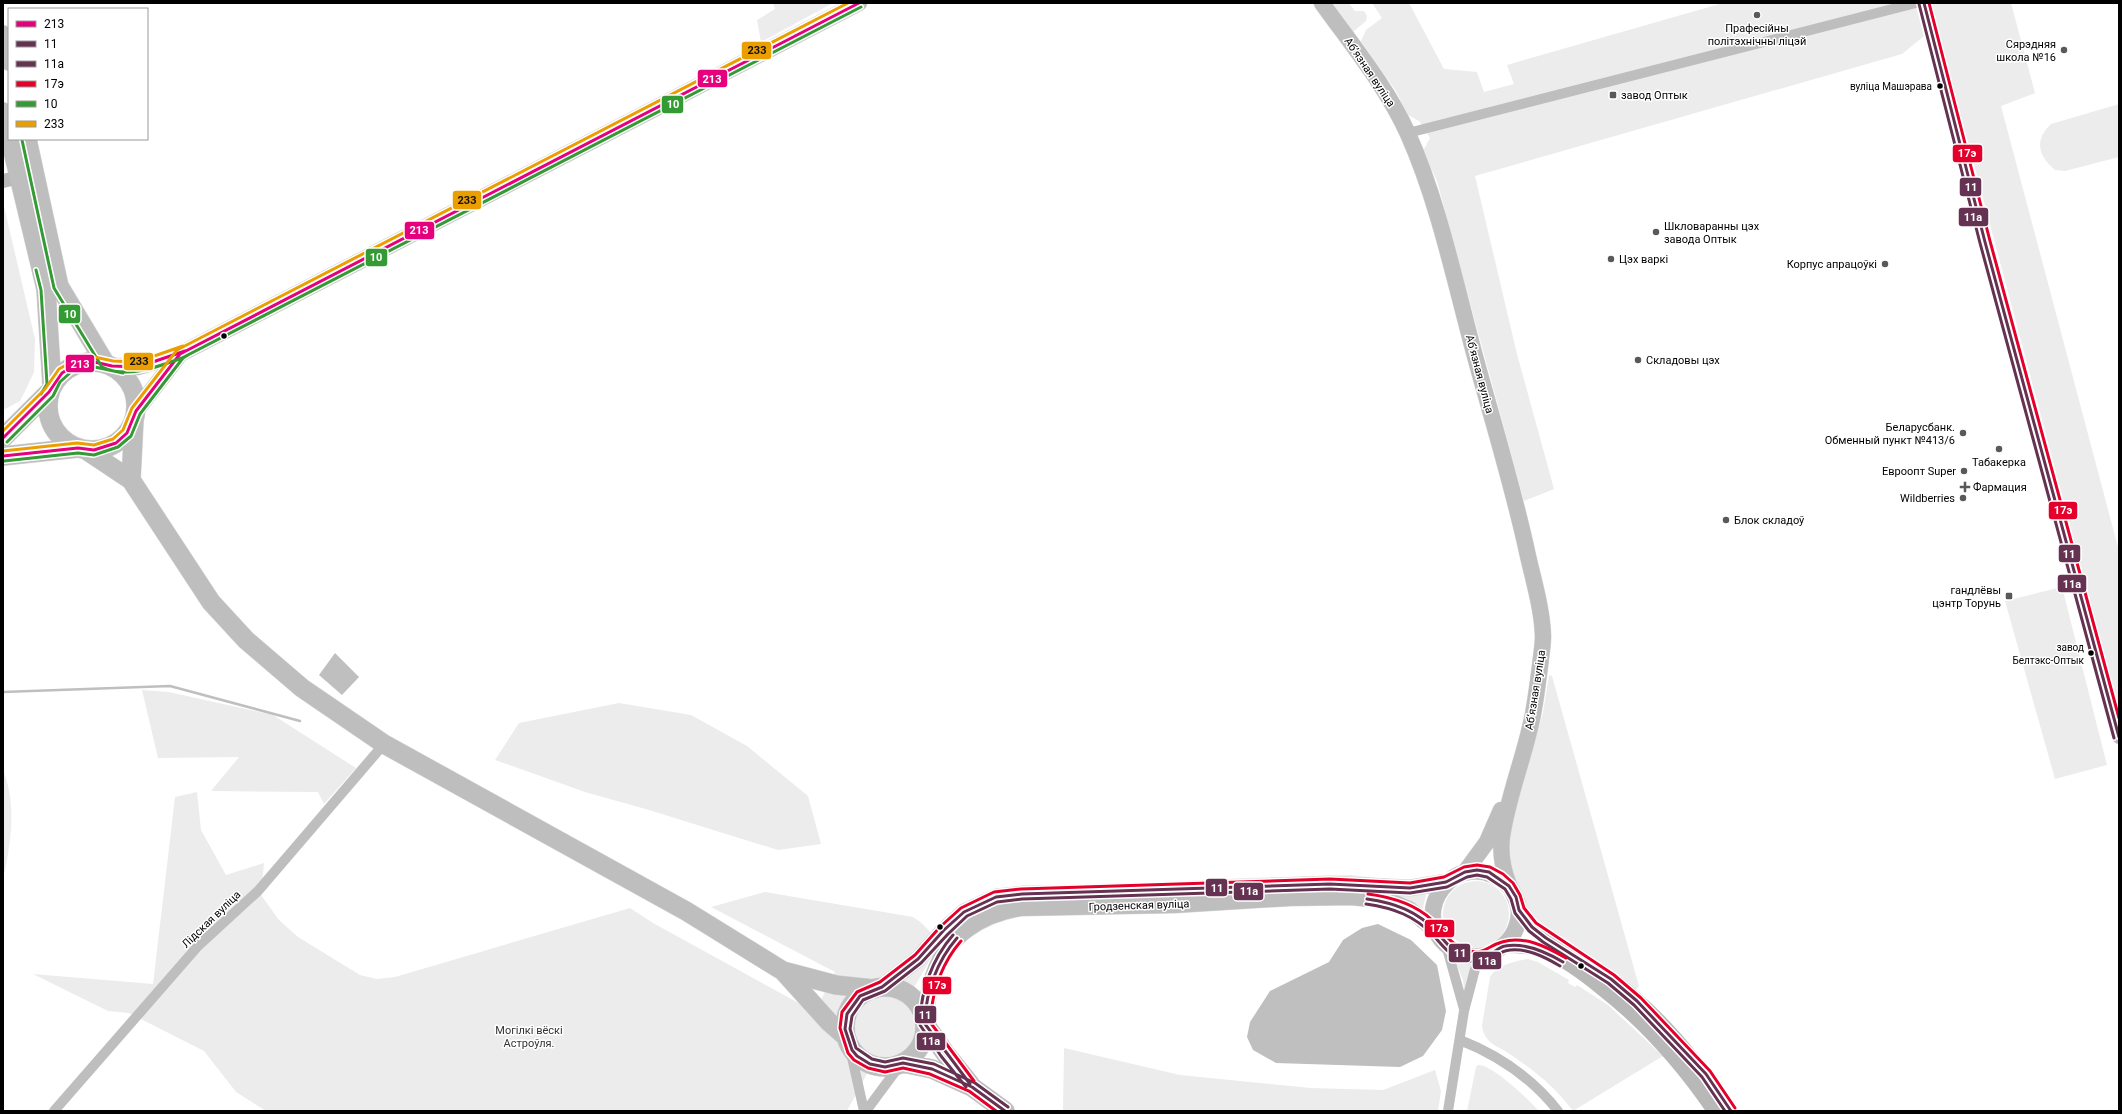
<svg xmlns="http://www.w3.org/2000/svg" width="2122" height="1114" font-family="Roboto,sans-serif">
<rect width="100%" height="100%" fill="#fff"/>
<path fill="#ececec" d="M773 3H833L761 42 757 20 775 9Z
M1333 3H1349L1355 11H1364L1367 16 1366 21 1353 32Z
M1372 3H1409L1444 69 1477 72 1484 92 1514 84 1507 65 1723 3H1915L1924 36 1902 54 1475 176 1517 354 1554 489 1524 501 1437 181 1423 151 1430 138 1419 121 1408 115 1396 91 1361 41 1366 30 1382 18Z
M1931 3H2011L2035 93 2001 106 2119 551V709Z
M2119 104V157L2065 171 2055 170C2038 156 2034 140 2051 124Z
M3 202 35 339 34 372 26 389 20 401 3 410Z
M2062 587 2107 765 2055 779 2005 601Z
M1549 675 1552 676 1639 986 1635 991 1581 951 1545 932 1530 917 1509 870V828L1543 713Z
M142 690 169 692 273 715 356 768 324 804 318 792 211 791 239 757 158 758Z
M619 703 691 715 747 746 808 796 821 844 778 850 649 810 585 792 495 760 519 723Z
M3 770C17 805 11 843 3 879Z
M197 792 201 830 226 875 264 863 261 895 279 920 298 937 360 975 377 979 395 977 630 908 653 923 815 1012 835 972 711 907 765 892 913 917C924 924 937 935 934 950 932 959 911 992 905 1003 933 1027 911 1066 876 1057L847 1111H266L236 1092 204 1051 129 1013 108 1011 33 974 153 984 175 797Z
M1350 875 1388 879 1109 885 1245 878Z
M1443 914a33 33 0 1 1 66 0a33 33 0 1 1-66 0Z
M1427 890 1422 912 1394 893Z
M1528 959 1538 962 1569 980 1568 983 1575 987 1577 985 1608 1005 1663 1056 1573 1111C1556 1088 1535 1071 1511 1055 1505 1050 1496 1047 1490 1042 1485 1037 1483 1032 1482 1026L1490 977C1497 965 1516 961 1528 959Z
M1455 960 1466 964H1473L1468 977 1465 998 1463 980Z
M1064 1048 1180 1075 1311 1088 1383 1090 1435 1070 1441 1091 1438 1111H1063Z
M1478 1065C1492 1064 1529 1100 1539 1111H1467L1476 1067Z"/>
<path fill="#bfbfbf" d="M335 653 359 677 342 695 319 675Z
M1378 924 1411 940 1437 965 1446 1011 1442 1030 1423 1056 1400 1067 1276 1063 1253 1050 1247 1037 1250 1022 1270 991 1329 962 1343 940 1362 928Z"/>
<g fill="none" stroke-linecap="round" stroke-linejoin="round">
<path stroke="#bfbfbf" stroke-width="2.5" d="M3 692 170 686 300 721"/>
<g stroke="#dbdbdb" stroke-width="17">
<path id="primary" d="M1322 3C1352 45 1387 87 1408 134 1439 203 1456 287 1476 360 1493 422 1512 484 1526 547 1532 576 1542 606 1543 636 1543 646 1541 656 1540 666 1538 682 1536 698 1533 714 1525 756 1508 795 1502 837 1500 853 1503 870 1509 885 1513 894 1519 901 1519 913 1518 930 1510 943 1495 951 1482 958 1467 958 1455 951 1401 920 1456 838 1509 886
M112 366 138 367 180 354 859 3
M136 411 180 354
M1465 872 1487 842 1501 810
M882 987 918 959 944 930 964 912 996 897 1022 894 1097 893 1330 884 1410 888 1446 882
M925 1020C927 1005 928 988 934 974 947 936 982 914 1021 908L1175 905 1290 898 1351 897 1390 901 1409 909 1435 930"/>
</g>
<g stroke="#dbdbdb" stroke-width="20">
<path id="highway" d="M3 35 9 61
M3 112 9 137
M10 139 46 289 52 385
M27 139 59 286 105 363
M48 406a44 44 0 1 1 88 0a44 44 0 1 1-88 0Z
M3 438 49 392
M86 450 131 480 211 602 246 640 302 688 384 744 686 911 783 971 829 1022 846 1037
M3 456 78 448
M131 480 134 421
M783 971 836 985 874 989
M845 1027a40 40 0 1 1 80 0a40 40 0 1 1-80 0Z
M925 1024 945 1053 970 1084
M903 1063 932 1069 972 1087 1005 1111"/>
</g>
<path stroke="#bebebe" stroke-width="10" d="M1408 133 1916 3
M1446 945 1464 1009
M1460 1040C1498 1055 1533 1079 1558 1111
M849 1044 864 1111
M54 1111 198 946 258 891 384 744
M866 1111 900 1065
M1448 1111 1464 1011 1475 969 1487 955"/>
<path stroke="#b8b8b8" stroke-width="14" d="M1924 3 1985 242 2119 737
M3 181 28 175
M1519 910C1523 916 1527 922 1532 927 1554 949 1586 960 1611 979 1659 1013 1698 1062 1731 1111
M1505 946C1519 946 1534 947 1547 952 1566 961 1585 975 1601 988 1646 1023 1682 1064 1714 1111"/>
<use href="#primary" stroke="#bebebe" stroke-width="16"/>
<use href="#highway" stroke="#bebebe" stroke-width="19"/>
<g stroke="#fff" stroke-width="6">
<path id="bus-1" d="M3 438 49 392 62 373 75 365 90 361 112 366 138 367 185 351
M3 456 78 448 94 450 116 443 127 433 136 411 180 354 859 3"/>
</g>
<g stroke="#fff" stroke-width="6">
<path id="bus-2" d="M1924 3 1985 242 2119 737
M1367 899C1395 903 1417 911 1437 932 1445 941 1450 950 1462 954 1470 957 1482 958 1489 955 1495 952 1499 947 1505 946 1525 942 1546 952 1563 962
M957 938C937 961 925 993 925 1024L970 1084
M1005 1111 972 1087 932 1069 903 1063 885 1067 870 1064 857 1056 852 1050 845 1029 847 1014 860 996 882 987 918 959 944 930 964 912 996 897 1022 894 1330 884 1410 888 1446 882 1465 872 1477 870 1489 872 1509 886 1516 897 1519 910 1532 927 1546 938 1611 979 1637 1001 1706 1074 1731 1111"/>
</g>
<g stroke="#fff" stroke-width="6">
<path id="bus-3" d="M1919 4 1980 243 2114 738
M1366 904C1394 908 1415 916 1434 936 1443 946 1449 955 1462 959 1471 962 1484 963 1492 959 1497 957 1500 952 1505 951 1524 946 1545 957 1560 966
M953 935C932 959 920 992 920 1025L941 1056 966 1087
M1008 1107 975 1083 934 1064 903 1058 885 1062 872 1059 856 1048 850 1029 852 1016 863 1000 885 991 921 963 948 934 967 916 997 902 1022 899 1330 889 1410 893 1447 887 1467 877 1477 875 1487 877 1505 889 1511 899 1515 913 1529 931 1543 942 1608 983 1634 1005 1702 1077 1725 1111"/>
</g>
<g stroke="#fff" stroke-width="6">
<path id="bus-4" d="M1929 3 1990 241 2119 718
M1368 894C1391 897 1414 903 1432 920 1442 930 1451 945 1465 950 1484 956 1487 946 1502 942 1524 935 1547 947 1566 958
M961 941C941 964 932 993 930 1022L974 1081
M996 1111 969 1091 930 1074 903 1068 885 1072 868 1068 854 1060 848 1053 840 1028 842 1012 857 992 880 982 915 955 940 927 961 908 994 892 1021 889 1330 879 1410 883 1444 877 1464 867 1477 865 1490 867 1503 874 1513 883 1520 895 1524 908 1536 923 1614 975 1641 998 1710 1071 1735 1108"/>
</g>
<g stroke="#fff" stroke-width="6">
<path id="bus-5" d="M22 140 54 288 102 367C128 379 157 367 182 358L861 7
M36 270 41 290 47 384 41 394
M7 442 53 396 60 382 71 372 90 366 123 373
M4 461 78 453 94 455 118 447 131 436 140 414 183 358 188 355"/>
</g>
<g stroke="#fff" stroke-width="6">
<path id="bus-6" d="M3 431 45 389 59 369 73 361 90 356 113 361 137 362 183 346
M3 451 77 443 94 445 113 439 123 430 132 408 177 350 848 3"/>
</g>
<use href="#bus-1" stroke="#e5007d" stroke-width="3"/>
<use href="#bus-2" stroke="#653251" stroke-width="3"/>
<use href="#bus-3" stroke="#653251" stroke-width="3"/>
<use href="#bus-4" stroke="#e4002b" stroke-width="3"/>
<use href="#bus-5" stroke="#349a34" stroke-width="3"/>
<use href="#bus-6" stroke="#eb9e00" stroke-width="3"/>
</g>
<g fill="#595959" stroke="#fff" stroke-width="1.5">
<circle cx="1757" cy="15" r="4"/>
<circle cx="2064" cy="50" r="4"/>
<rect x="1609" y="91" width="8" height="8" rx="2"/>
<circle cx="1656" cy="232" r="4"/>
<circle cx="1611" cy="259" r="4"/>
<circle cx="1885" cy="264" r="4"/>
<circle cx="1638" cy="360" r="4"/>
<circle cx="1963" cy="433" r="4"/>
<circle cx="1999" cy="449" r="4"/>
<circle cx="1964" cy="471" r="4"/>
<path d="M1963 481h4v4h4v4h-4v4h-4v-4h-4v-4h4z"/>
<circle cx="1963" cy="498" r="4"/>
<circle cx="1726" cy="520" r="4"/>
<rect x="2005" y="592" width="8" height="8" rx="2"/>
</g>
<g fill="#000" stroke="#fff" stroke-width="1.5">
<circle cx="1940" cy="86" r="3.5"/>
<circle cx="224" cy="336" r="3.5"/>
<circle cx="2091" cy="653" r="3.5"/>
<circle cx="940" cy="927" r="3.5"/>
<circle cx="1581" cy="966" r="3.5"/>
</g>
<g text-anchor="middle" stroke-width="3" stroke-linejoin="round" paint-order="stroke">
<g font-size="10" fill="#000" stroke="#fff" text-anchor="end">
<text x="1932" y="90">вуліца Машэрава</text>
<text x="2084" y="651">завод<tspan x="2084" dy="13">Белтэкс-Оптык</tspan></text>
</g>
<g font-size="11" fill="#000" stroke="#fff" text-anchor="end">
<text x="1757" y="32" text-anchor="middle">Прафесійны<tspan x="1757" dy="13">політэхнічны ліцэй</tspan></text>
<text x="2056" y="48">Сярэдняя<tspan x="2056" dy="13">школа №16</tspan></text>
<text x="1621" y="99" text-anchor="start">завод Оптык</text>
<text x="1664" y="230" text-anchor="start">Шкловаранны цэх<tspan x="1664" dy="13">завода Оптык</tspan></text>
<text x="1619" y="263" text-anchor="start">Цэх варкі</text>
<text x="1877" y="268">Корпус апрацоўкі</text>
<text x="1646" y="364" text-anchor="start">Складовы цэх</text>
<text x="1955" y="431">Беларусбанк.<tspan x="1955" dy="13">Обменный пункт №413/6</tspan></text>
<text x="1999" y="466" text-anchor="middle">Табакерка</text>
<text x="1956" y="475">Евроопт Super</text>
<text x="1973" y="491" text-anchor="start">Фармация</text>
<text x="1955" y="502">Wildberries</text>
<text x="1734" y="524" text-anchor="start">Блок складоў</text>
<text x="2001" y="594">гандлёвы<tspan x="2001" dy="13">цэнтр Торунь</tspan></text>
</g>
<g font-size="11" fill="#000" stroke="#fff">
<text transform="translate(1370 72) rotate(56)" y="4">Абʼязная вуліца</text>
<text transform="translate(1480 374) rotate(75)" y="4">Абʼязная вуліца</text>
<text transform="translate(1535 690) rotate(-81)" y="4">Абʼязная вуліца</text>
<text transform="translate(1139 905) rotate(-2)" y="4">Гродзенская вуліца</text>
<text transform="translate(211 919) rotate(-44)" y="4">Лідская вуліца</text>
</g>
<g font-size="11" fill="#333" stroke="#fff">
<text x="529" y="1034">Могілкі вёскі<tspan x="529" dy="13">Астроўля.</tspan></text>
</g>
</g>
<g stroke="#fff" stroke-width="1.5">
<rect x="741" y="41" width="31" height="19" rx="4" fill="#eb9e00"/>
<rect x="697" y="69" width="31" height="19" rx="4" fill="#e5007d"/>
<rect x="661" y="95" width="23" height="19" rx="4" fill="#349a34"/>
<rect x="1952" y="144" width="31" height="19" rx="4" fill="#e4002b"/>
<rect x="1959" y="177" width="23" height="20" rx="4" fill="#653251"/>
<rect x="452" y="190" width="30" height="20" rx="4" fill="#eb9e00"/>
<rect x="1958" y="207" width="31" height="20" rx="4" fill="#653251"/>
<rect x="404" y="221" width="31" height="19" rx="4" fill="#e5007d"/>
<rect x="365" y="248" width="23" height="19" rx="4" fill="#349a34"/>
<rect x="58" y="304" width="23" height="20" rx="4" fill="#349a34"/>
<rect x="123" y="352" width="31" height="19" rx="4" fill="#eb9e00"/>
<rect x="65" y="354" width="30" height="19" rx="4" fill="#e5007d"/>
<rect x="2048" y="501" width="30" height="19" rx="4" fill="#e4002b"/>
<rect x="2058" y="544" width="23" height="19" rx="4" fill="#653251"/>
<rect x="2057" y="574" width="30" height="19" rx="4" fill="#653251"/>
<rect x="1205" y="878" width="23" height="19" rx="4" fill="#653251"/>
<rect x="1233" y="882" width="31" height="19" rx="4" fill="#653251"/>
<rect x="1424" y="919" width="31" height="19" rx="4" fill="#e4002b"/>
<rect x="1448" y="943" width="23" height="20" rx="4" fill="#653251"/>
<rect x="1472" y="951" width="30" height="19" rx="4" fill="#653251"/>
<rect x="922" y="976" width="30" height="19" rx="4" fill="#e4002b"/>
<rect x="914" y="1005" width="23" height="19" rx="4" fill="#653251"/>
<rect x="916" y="1032" width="30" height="19" rx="4" fill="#653251"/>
</g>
<g font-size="11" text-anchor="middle" font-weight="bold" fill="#fff">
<text x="712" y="83">213</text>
<text x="673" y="108">10</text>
<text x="1967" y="157">17э</text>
<text x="1971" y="191">11</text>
<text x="1973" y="221">11а</text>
<text x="419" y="234">213</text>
<text x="376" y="261">10</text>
<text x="70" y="318">10</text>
<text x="80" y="368">213</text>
<text x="2063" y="514">17э</text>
<text x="2069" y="558">11</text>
<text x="2072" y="588">11а</text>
<text x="1217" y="892">11</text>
<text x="1249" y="895">11а</text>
<text x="1439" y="932">17э</text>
<text x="1460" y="957">11</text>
<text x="1487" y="965">11а</text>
<text x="937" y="989">17э</text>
<text x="925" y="1019">11</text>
<text x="931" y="1045">11а</text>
</g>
<g font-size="11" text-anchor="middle" font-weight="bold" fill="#111">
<text x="757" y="54">233</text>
<text x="467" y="204">233</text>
<text x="139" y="365">233</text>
</g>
<rect width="2122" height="1114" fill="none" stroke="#000000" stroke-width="8"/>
<rect x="8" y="8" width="140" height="132" fill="#ffffff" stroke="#999999"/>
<rect x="16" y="21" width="20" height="6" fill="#e5007d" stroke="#999999"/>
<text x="44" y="28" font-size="12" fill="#000000">213</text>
<rect x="16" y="41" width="20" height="6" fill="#653251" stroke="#999999"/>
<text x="44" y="48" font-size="12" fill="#000000">11</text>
<rect x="16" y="61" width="20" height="6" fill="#653251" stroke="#999999"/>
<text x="44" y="68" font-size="12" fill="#000000">11а</text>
<rect x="16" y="81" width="20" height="6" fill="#e4002b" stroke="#999999"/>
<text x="44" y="88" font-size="12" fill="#000000">17э</text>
<rect x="16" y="101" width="20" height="6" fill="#349a34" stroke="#999999"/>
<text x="44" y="108" font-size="12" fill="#000000">10</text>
<rect x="16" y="121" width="20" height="6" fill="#eb9e00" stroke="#999999"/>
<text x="44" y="128" font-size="12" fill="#000000">233</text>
</svg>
